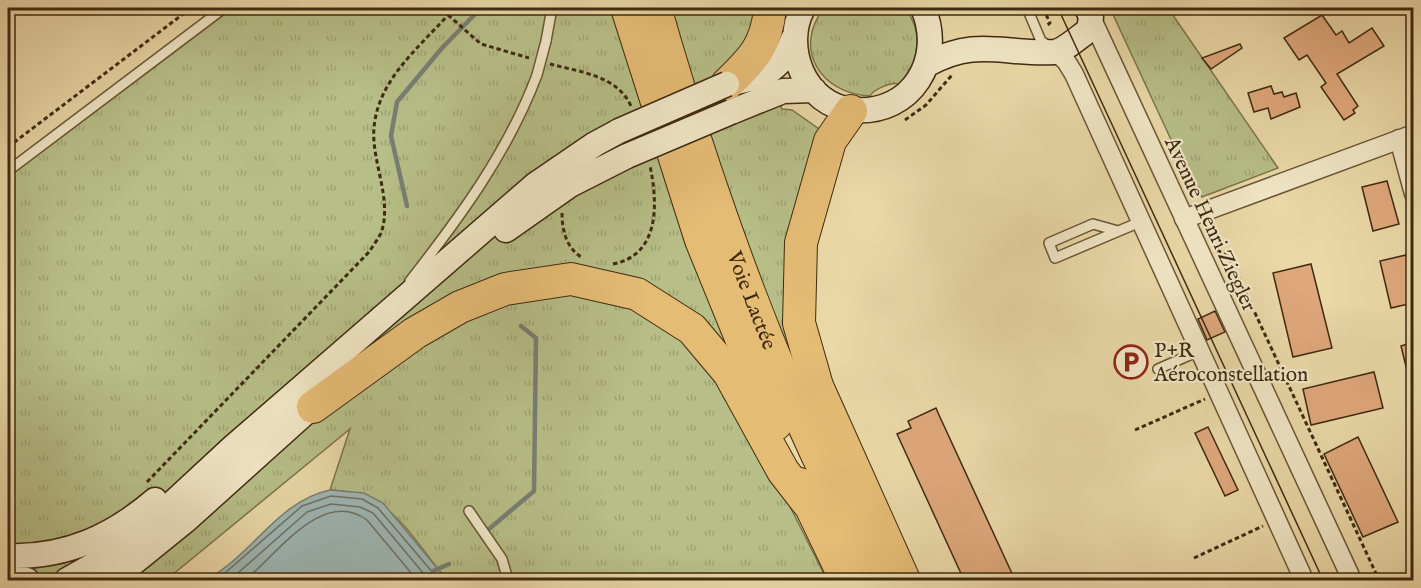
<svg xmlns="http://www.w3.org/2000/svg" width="1421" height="588" font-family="'IM FELL English',serif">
<defs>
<pattern id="grass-tufts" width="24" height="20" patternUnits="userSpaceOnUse" patternTransform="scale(1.5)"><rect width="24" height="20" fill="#b7be87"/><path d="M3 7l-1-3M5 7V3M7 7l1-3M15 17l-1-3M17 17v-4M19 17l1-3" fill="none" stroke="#9ea374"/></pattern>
</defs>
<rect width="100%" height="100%" fill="#ead8a7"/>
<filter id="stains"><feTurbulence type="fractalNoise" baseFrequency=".00333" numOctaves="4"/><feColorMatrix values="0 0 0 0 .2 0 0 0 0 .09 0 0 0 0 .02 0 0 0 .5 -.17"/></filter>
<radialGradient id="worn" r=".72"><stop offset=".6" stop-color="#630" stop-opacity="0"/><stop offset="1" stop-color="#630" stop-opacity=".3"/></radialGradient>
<path fill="url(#grass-tufts)" stroke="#7b744c" stroke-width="1.5" d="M233 8H787L779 48 765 64 782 109 792 110 819 129 809 389 669 324 738 403 827 580H447C411 538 392 491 330 490L350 429 166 580H8V177Z
M824 8H905C924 33 920 61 899 84 891 82 874 89 870 96 821 94 792 49 824 8Z
M1110 8H1168L1278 168 1202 197 1186 172Z"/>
<path fill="#9eb6b4" stroke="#787e73" stroke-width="1.5" d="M330 490 364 493 383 503 447 580H207C216 574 225 568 233 561 264 535 288 499 330 490Z"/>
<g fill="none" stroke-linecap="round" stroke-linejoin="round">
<path stroke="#6e7062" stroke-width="1.5" d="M217 580 302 506 331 496 362 499 378 508 439 580
M230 580 307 512 331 504 360 507 373 513 429 580
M245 580C276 556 322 487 367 520L417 580"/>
<path stroke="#787e73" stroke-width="4.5" d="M985 8 988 10
M407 206 391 136 397 102 442 48 481 8
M489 529 534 491 536 338 521 326
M433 571 449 564"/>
</g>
<path fill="#dfa87c" stroke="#3f2a11" stroke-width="1.5" d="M1322 15 1336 35 1342 31 1349 43 1372 28 1384 46 1337 74 1358 106 1353 110 1355 113 1344 120 1321 87 1326 83 1307 55 1299 60 1284 38Z
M1240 44 1242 48 1211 69 1202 58Z
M1271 86 1274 94 1282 92 1284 97 1296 93 1300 107 1271 119 1268 108 1254 112 1248 93Z
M1387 181 1399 224 1373 231 1362 187Z
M1406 255 1413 286V303L1391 308 1380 261Z
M1311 264 1332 348 1293 357 1273 273Z
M1215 311 1225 332 1207 340 1198 319Z
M1413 342V379H1409L1401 346Z
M1374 372 1383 408 1311 425 1303 389Z
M936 408 939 415 1015 580H964L897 434 911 428 908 421Z
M1208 427 1238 490 1225 496 1195 433Z
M1358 437 1398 522 1363 537 1324 454Z"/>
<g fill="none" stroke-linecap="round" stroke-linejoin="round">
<g stroke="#6a5636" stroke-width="12">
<path id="lane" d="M1027 8 1041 41 1049 46
M546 41 552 8
M8 171 224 8
M1118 231 1093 224 1049 243 1055 258 1140 222
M410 281C460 217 508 152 537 75
M1158 369 1199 351
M469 511 502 559 508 580"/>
</g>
<g stroke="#6a5636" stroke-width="21">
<path id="street" d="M1091 17 1352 580
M1056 52 1066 61 1074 74 1304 580
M1399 139 1414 194
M1184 219 1414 134"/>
</g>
<g stroke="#3f2a11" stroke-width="27">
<path id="secondary" d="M803 8C782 46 804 106 853 110 912 115 945 59 923 8
M928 64C977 37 1004 55 1054 52 1064 51 1080 36 1089 30L1091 17 1087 8
M727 84C761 78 781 72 793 39
M731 112 783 91 814 90
M506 230 570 185 627 156
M8 556C65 558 112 537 155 500
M15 580H27
M67 580 124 548 233 447 535 185 595 144 619 131
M112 580 185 521 325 395"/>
</g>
<g stroke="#3f2a11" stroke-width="34">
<g id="highway">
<path d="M627 8 701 240 776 424"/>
<path id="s1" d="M655 8C701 168 756 327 828 478 844 512 860 547 878 580"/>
<path d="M727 84C753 59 767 45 770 8"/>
<path d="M851 111 830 141 801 243 799 323 817 386 904 580"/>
<path d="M313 407 415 333 460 307 505 289 571 279 637 294 692 329 729 373 783 471 807 502"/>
<path d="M800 484 846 580"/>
</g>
</g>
<path stroke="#3f2a11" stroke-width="3" stroke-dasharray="4.5 3" stroke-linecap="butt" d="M1043 8 1050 23 1046 26
M448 15 481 44 529 58
M550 64C579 72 617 75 631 106
M905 120 926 105 952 75
M8 147 191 8
M562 213C562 230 566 247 581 257
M1217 250 1229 257 1379 580
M613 264C660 255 658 203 650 166
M1135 430 1205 399
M147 482 369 252C373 246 378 239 381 233 393 200 371 161 374 128 378 77 424 44 454 8
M1194 558 1263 526"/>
<use href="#lane" stroke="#f1e6c6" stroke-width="9"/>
<use href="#street" stroke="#f1e6c6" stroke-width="18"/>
<use href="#secondary" stroke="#f1e6c6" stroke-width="24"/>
<use href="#highway" stroke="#e5bc74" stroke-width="32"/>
<path stroke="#3f2a11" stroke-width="1.5" d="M1058 8 1323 580"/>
<g stroke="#6a5636" stroke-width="12" stroke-linecap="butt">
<path id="lane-bridge" d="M537 75 546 41"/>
</g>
<g stroke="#3f2a11" stroke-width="27" stroke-linecap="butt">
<path id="secondary-bridge" d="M619 131 727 84
M627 156 731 112"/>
</g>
<use href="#lane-bridge" stroke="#f1e6c6" stroke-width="9"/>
<use href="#secondary-bridge" stroke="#f1e6c6" stroke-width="24"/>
</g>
<defs>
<g id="parking-ring" transform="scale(1.725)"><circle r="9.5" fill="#f1e6c6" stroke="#8f2418" stroke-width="1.5"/><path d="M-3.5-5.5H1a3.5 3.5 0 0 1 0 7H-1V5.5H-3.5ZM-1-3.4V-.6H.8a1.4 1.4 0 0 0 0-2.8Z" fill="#8f2418"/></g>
</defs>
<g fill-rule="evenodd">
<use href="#parking-ring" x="1131" y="362"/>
</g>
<g text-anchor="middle" stroke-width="4.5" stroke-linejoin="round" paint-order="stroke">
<g font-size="21" fill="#3f2a11" stroke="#f1e6c6">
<text transform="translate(1211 224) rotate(65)" y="7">Avenue Henri Ziegler</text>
<text dy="7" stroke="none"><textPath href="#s1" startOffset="308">Voie Lactée</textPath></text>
</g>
<g font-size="21" fill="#3f2a11" stroke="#f1e6c6" text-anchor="start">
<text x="1154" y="357">P+R<tspan x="1154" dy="24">Aéroconstellation</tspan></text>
</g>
</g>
<rect width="1421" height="588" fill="none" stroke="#ead8a7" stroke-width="30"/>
<rect x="9" y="9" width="1403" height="570" fill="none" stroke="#3f2a11" stroke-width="3"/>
<rect x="15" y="15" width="1391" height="558" fill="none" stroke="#3f2a11" stroke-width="1.5"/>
<rect width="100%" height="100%" filter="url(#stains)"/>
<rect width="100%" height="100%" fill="url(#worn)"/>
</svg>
